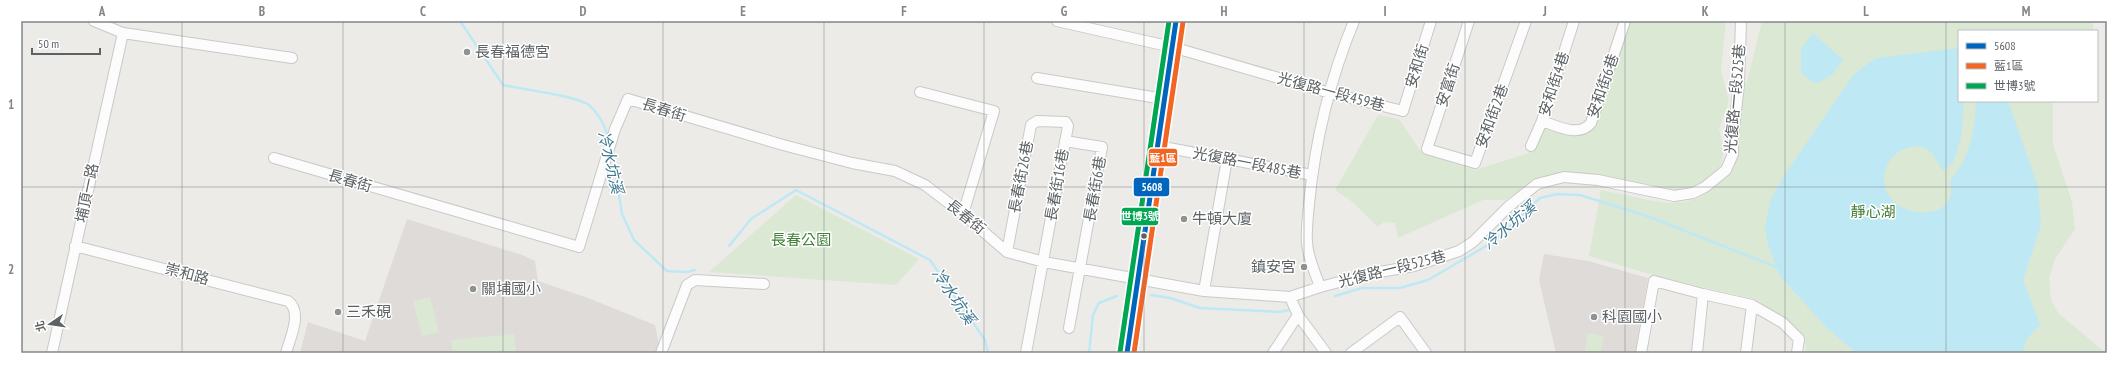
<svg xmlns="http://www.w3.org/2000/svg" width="2128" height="374" font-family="'PT Sans Narrow','Noto Sans TC',sans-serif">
<rect width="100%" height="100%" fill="#edebe8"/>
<path fill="#dfdbd8" d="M407 219 522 255 535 261 538 281 588 298 655 325 659 344 656 353H300L308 322 365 341Z
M1544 254 1588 261 1648 278 1635 353H1556L1539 280Z"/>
<path fill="#dae8d4" d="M1629 21H1726L1721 70 1729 101 1719 129 1724 151 1720 169 1704 184 1692 189 1675 192 1598 176 1528 185 1521 187V190L1505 200H1483L1398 238 1395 223 1384 222 1378 227 1350 200 1335 190 1378 115 1399 119 1422 153 1475 170 1529 153 1538 143 1545 126C1562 131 1581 142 1594 126Z
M1762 21H2093V31H1959V101H2053V144L2072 202 2075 229 2055 259 2049 279 2051 299 2058 313 2106 353H1806L1805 340 1758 300 1660 277 1589 256 1601 190C1670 203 1704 224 1738 146L1728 120 1747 82Z
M796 195 919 259 896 285 709 272Z
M430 297 439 332 422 336 413 301Z
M1588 333 1604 336 1600 353H1584Z
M514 334 516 353H453L451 340Z"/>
<path fill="#bfe8f5" d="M1813 33 1843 60 1833 74 1816 84 1801 73V49Z
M1959 48V101H1964L1961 137 1954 161 1943 171C1939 165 1933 153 1927 149 1912 141 1893 151 1887 166 1868 213 1947 229 1951 192 1952 189 1950 184 1950 180 1970 159 1975 130 1976 101H2008L2038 187 2041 225 2023 280 2040 325C2032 333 2022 341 2024 353H1856L1826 327 1779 275 1768 244 1765 227 1771 199 1785 174 1854 74 1876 58Z"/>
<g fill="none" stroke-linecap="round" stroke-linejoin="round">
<path stroke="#bfe8f5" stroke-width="2.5" d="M460 21 503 85C520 89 580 96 590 106 598 113 606 127 608 138
M612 152 622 214 634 240 667 271 687 272 695 270
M729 246 751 219 796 190 930 260 985 340 988 353
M1151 295 1170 298 1200 308 1280 312 1293 309
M1335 296 1362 288H1400L1428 280 1493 242 1540 198 1557 194 1580 195 1650 217 1776 267
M1089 353 1093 315 1099 303 1117 296"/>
<g stroke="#c9c9c8" stroke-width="12">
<path id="street" d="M94 21 123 33 292 58
M1057 21 1172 47 1330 93 1403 111
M1469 21 1427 149 1475 163 1526 21
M1037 78 1164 99
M920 92 994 111 963 214
M1403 111 1431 21
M1542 121C1557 126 1579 138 1591 123L1625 21
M1065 141 1102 147 1069 328
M1158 146 1312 175
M1531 146 1542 121 1574 21
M274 158 579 247 615 129 628 99 783 145 852 163 895 171 925 185 963 214 1007 252 1044 262 1204 291 1290 297 1320 287 1374 273 1414 266 1459 251 1473 242 1508 207 1537 184 1564 177 1598 180 1674 196 1693 193 1705 187 1726 170 1733 154V137L1739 84 1741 21
M75 246 288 301C303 312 290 338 286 353
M1007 252 1031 125 1037 121 1066 122 1068 126 1026 353
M1320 287C1315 272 1308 258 1307 243 1306 231 1308 216 1309 204 1315 142 1330 79 1354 21
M1204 291 1227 159
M1290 297 1298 315 1326 353
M52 353 123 33
M661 353 687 285 695 280 764 284
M1273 353 1298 315
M1351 353 1400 317 1426 353
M1641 353 1654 281 1703 294 1752 305 1783 323 1799 339 1797 353
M1697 353 1703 294
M1746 353 1752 305"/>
</g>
<g stroke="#c7c8c7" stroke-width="16">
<path id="secondary" d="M1127 353 1176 21"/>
</g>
<use href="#street" stroke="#fcfcfc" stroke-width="10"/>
<use href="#secondary" stroke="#fcfcfc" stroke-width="14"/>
<g stroke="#fff" stroke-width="8">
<path id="bus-1" d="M1127 353 1176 21"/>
</g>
<g stroke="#fff" stroke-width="8">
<path id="bus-2" d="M1134 353 1183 22"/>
</g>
<g stroke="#fff" stroke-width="8">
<path id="bus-3" d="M1120 352 1169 21"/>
</g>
<use href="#bus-1" stroke="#0065bd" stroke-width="5"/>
<use href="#bus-2" stroke="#f26522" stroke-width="5"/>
<use href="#bus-3" stroke="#00a651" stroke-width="5"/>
</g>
<path fill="none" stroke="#828688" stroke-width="1" stroke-opacity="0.55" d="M182 21V353M343 21V353M503 21V353M663 21V353M824 21V353M984 21V353M1144 21V353M1304 21V353M1465 21V353M1625 21V353M1785 21V353M1946 21V353M21 187H2107"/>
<g fill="#8f9293" stroke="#fff" stroke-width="1.5">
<circle cx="467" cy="52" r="4"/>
<circle cx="1184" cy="219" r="4"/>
<circle cx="1304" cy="267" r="4"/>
<circle cx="473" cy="289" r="4"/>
<circle cx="338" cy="312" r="4"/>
<circle cx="1594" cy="317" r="4"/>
</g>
<circle fill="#5d6265" stroke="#fff" stroke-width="1.5" cx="1144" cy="236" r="3.5"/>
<g text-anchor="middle" stroke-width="3" stroke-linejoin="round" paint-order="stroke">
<g font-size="15" fill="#5d6265" stroke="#fff" text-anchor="start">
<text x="475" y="57">長春福德宮</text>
<text x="1192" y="224">牛頓大廈</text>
<text x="1296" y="272" text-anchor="end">鎮安宮</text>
<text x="481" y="294">關埔國小</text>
<text x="346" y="317">三禾硯</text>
<text x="1602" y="322">科園國小</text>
</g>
<g font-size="15" fill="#5d6265" stroke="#fff">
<text transform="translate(1417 66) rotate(-73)" y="5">安和街</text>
<text transform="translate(1554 84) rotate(-72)" y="5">安和街4巷</text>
<text transform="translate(1448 85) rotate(-72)" y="5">安富街</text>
<text transform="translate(1603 86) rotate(-71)" y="5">安和街6巷</text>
<text transform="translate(1331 92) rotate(15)" y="5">光復路一段459巷</text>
<text transform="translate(1735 99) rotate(-85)" y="5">光復路一段525巷</text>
<text transform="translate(664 110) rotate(17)" y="5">長春街</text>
<text transform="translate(1492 116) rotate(-70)" y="5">安和街2巷</text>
<text transform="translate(1247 163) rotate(11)" y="5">光復路一段485巷</text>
<text transform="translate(1021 177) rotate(-79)" y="5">長春街26巷</text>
<text transform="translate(350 181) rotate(16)" y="5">長春街</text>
<text transform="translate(1057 185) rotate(-80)" y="5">長春街16巷</text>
<text transform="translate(1095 189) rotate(-80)" y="5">長春街6巷</text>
<text transform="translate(87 193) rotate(-78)" y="5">埔頂一路</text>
<text transform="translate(966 217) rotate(39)" y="5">長春街</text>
<text transform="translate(1392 269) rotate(-14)" y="5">光復路一段525巷</text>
<text transform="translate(187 274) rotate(15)" y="5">崇和路</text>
</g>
<g font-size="15" fill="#44803a" stroke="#fff">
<text x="1873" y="217">靜心湖</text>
<text x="801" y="245">長春公園</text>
</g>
<g font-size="16" font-style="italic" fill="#3f7891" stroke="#fff">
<text transform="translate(611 162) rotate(77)" y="6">冷水坑溪</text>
<text transform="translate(1509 225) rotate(-40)" y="6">冷水坑溪</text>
<text transform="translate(954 296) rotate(56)" y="6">冷水坑溪</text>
</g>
</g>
<g stroke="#fff" stroke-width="1.5">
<rect x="1148" y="148" width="30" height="19" rx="4" fill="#f26522"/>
<rect x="1133" y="177" width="37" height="20" rx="4" fill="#0065bd"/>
<rect x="1121" y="207" width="38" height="19" rx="4" fill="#00a651"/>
</g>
<g font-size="11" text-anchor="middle" font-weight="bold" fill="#fff">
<text x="1163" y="162">藍1區</text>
<text x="1152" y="191">5608</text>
<text x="1140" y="220">世博3號</text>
</g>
<rect width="2128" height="374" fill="none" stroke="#ffffff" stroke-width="44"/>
<rect x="1958" y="30" width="140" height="72" fill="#ffffff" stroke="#bec0c1"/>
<rect x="1966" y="43" width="20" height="6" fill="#0065bd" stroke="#bec0c1"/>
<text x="1994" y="50" font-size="12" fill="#5d6265">5608</text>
<rect x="1966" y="63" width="20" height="6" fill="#f26522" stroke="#bec0c1"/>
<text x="1994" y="70" font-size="12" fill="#5d6265">藍1區</text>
<rect x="1966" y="83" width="20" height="6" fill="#00a651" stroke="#bec0c1"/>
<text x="1994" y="90" font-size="12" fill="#5d6265">世博3號</text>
<g transform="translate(50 324) rotate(257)" stroke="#ffffff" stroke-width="3" paint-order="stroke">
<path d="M0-3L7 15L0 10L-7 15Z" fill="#5d6265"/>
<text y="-6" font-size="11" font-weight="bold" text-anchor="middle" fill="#5d6265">北</text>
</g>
<path d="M32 48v6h68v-6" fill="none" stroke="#5d6265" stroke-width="2"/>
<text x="38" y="48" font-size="12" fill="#5d6265" stroke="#ffffff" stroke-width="3" paint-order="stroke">50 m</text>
<rect x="22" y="22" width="2084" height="330" fill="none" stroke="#828688" stroke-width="1.5"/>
<g font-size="13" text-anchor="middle" font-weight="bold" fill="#828688">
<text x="102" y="16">A</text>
<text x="262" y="16">B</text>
<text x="423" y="16">C</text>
<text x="583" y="16">D</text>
<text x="743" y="16">E</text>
<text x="904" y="16">F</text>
<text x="1064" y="16">G</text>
<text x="1224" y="16">H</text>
<text x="1385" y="16">I</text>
<text x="1545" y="16">J</text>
<text x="1705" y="16">K</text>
<text x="1866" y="16">L</text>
<text x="2026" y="16">M</text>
<text x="11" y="109">1</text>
<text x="11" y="274">2</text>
</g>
</svg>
